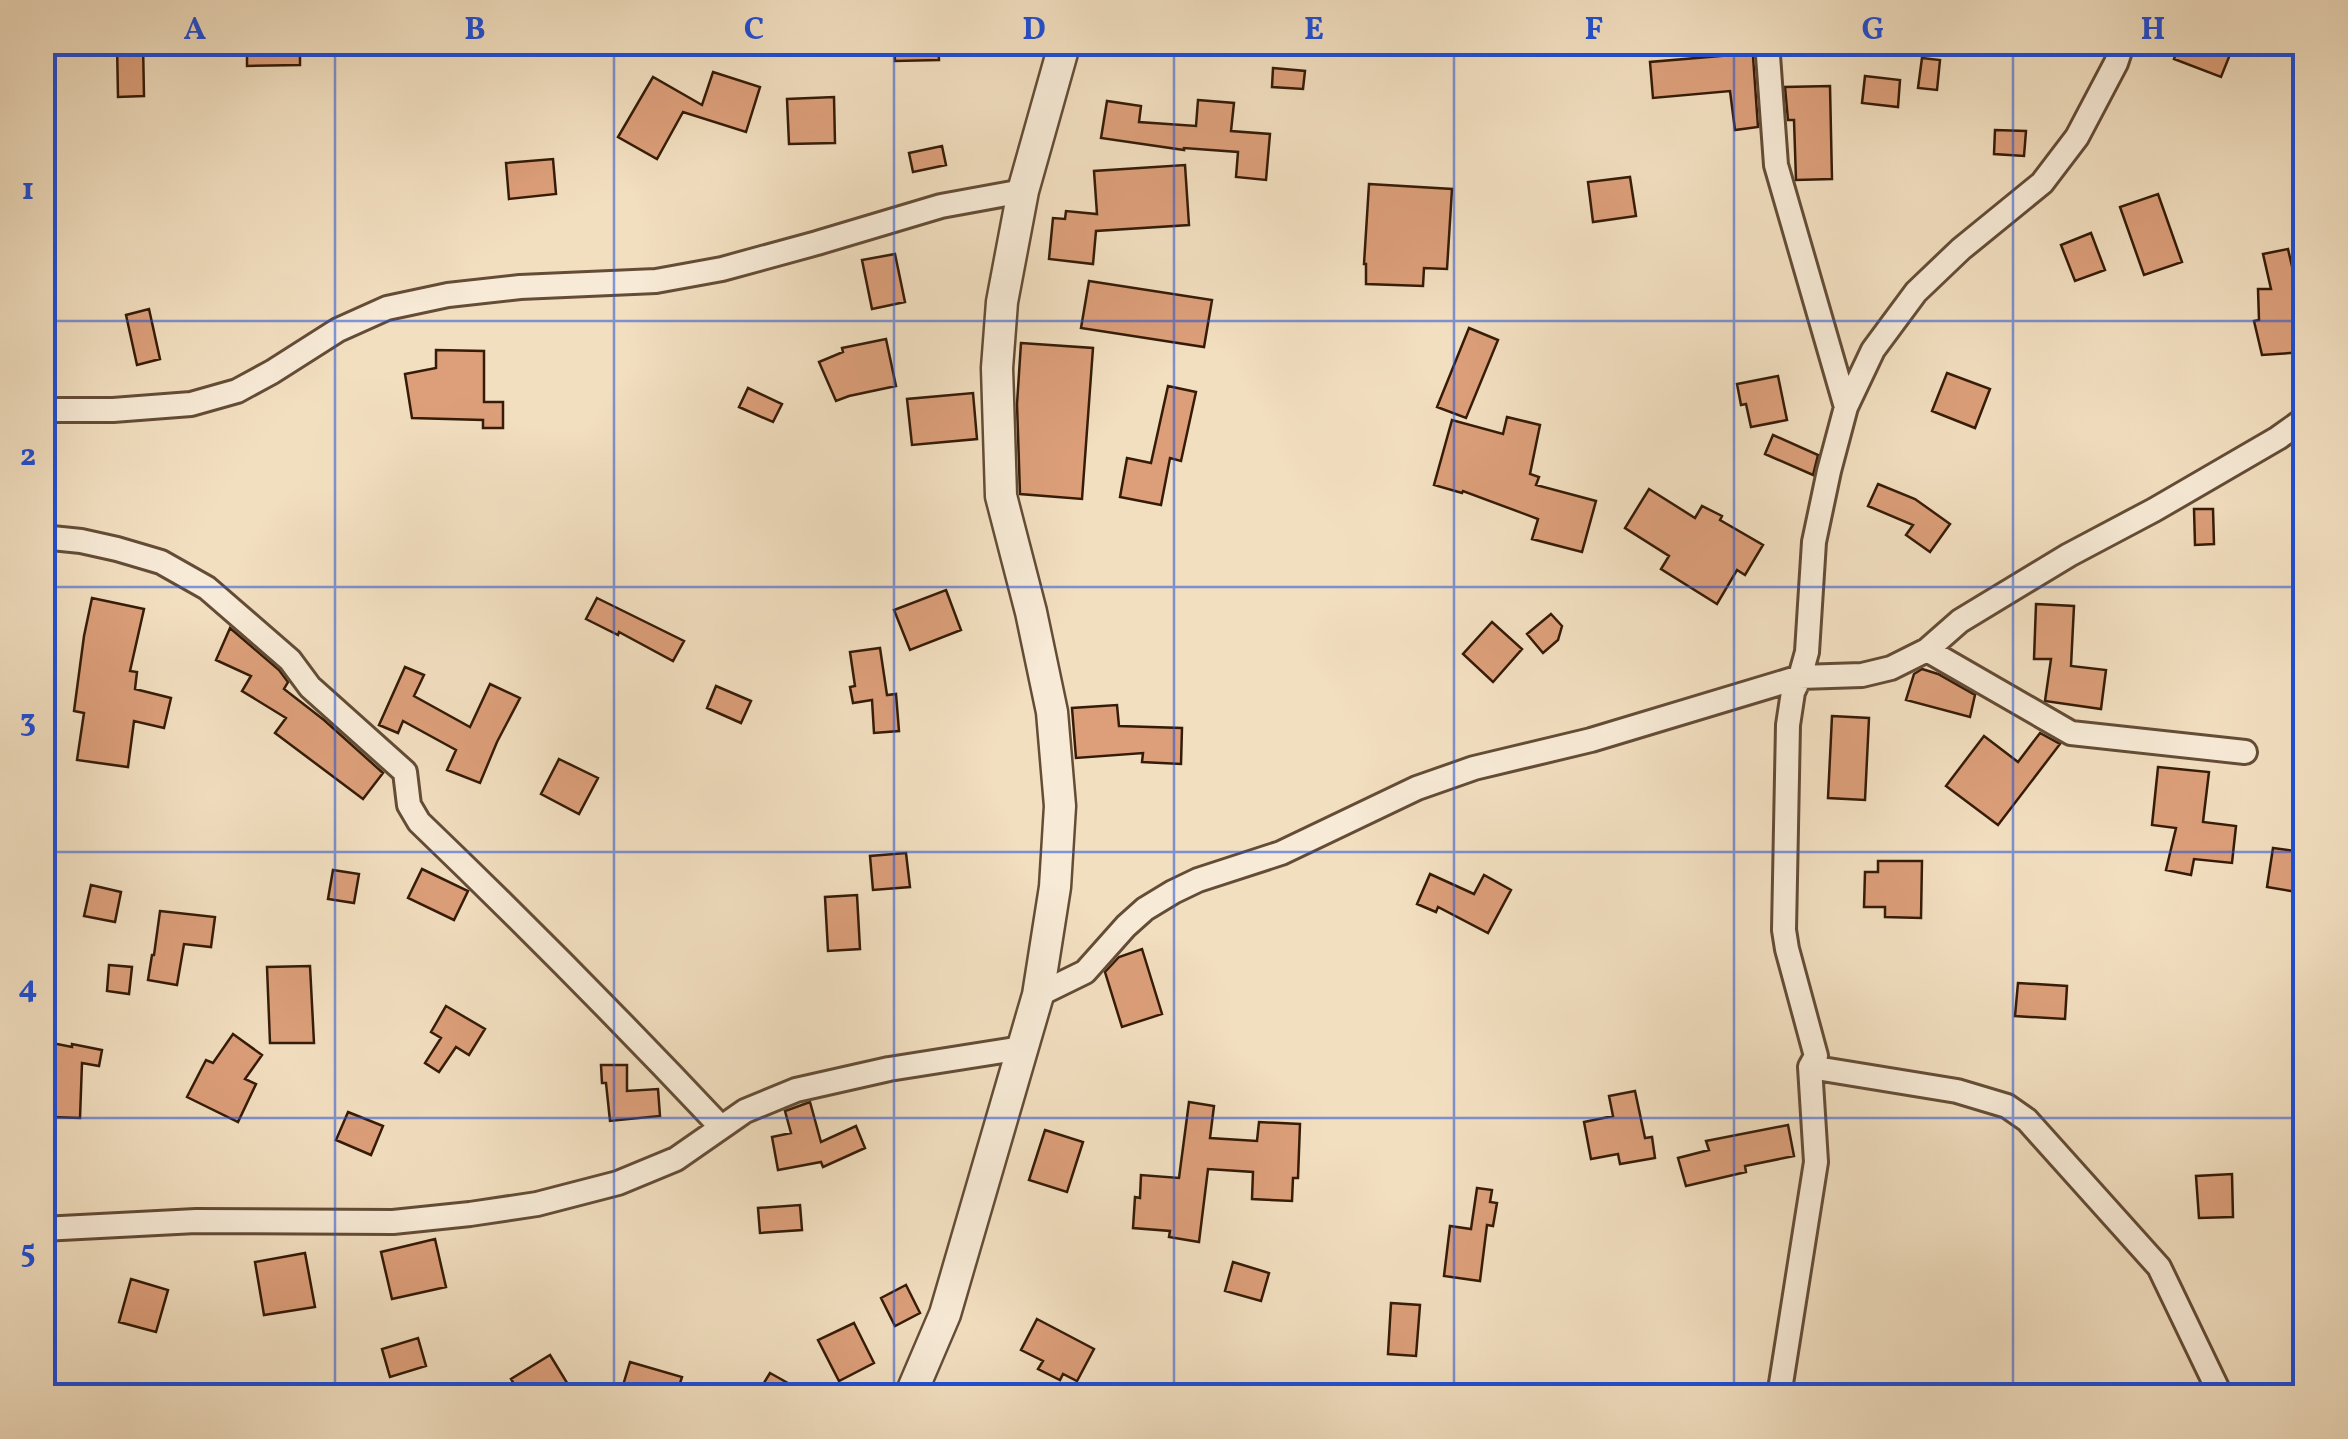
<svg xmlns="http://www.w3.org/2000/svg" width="2348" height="1439" font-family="Vollkorn,serif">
<rect width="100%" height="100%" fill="#f2dfc0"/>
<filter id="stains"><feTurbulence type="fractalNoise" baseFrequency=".002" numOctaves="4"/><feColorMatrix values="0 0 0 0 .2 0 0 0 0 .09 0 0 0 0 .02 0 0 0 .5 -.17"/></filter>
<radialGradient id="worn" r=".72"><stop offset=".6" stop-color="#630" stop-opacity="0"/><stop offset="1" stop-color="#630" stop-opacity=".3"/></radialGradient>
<path fill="#dc9f7a" stroke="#351b08" stroke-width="2.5" d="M247 42H300V65L247 66Z
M894 42H938L939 60 895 61Z
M1731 42H1752L1758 127 1735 130 1730 91 1653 98 1650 62 1731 55Z
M2180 42H2235L2221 77 2174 59Z
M117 44H143L144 96 118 97Z
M1922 58 1940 60 1937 90 1918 88Z
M1273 68 1305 71 1303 89 1272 87Z
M713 72 760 87 746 132 683 112 657 159 618 137 653 77 702 105Z
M1865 76 1900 80 1898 107 1862 103Z
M1830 86 1832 179 1796 180 1794 120H1788L1785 87Z
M834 97 835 143 789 144 787 99Z
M1198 100 1234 103 1231 131 1270 134 1266 180 1236 177 1238 152 1184 148V150L1101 138 1107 101 1141 106 1139 122 1196 126Z
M1995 130 2026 131 2024 156 1994 154Z
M942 146 946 165 913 172 909 153Z
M553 159 556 194 509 199 506 163Z
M1185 165 1189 225 1096 231 1093 264 1049 259 1053 218 1065 219 1066 211 1097 214 1094 171Z
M1630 177 1636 216 1593 222 1588 182Z
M1369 184 1452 189 1447 269 1424 268 1423 286 1366 284V264H1364Z
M2158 194 2182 262 2144 275 2120 207Z
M2091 233 2105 270 2075 281 2061 245Z
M2288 249 2297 288H2306V352L2262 355 2254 321 2259 320 2258 289H2271L2263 254Z
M895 254 905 302 872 309 862 260Z
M1089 281 1212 300 1204 347 1081 328Z
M149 309 160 359 137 365 126 315Z
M1469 328 1498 340 1466 418 1437 407Z
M886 339 896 386 849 396 836 401 819 362 843 352 842 348Z
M1021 343 1093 348 1082 499 1020 494 1017 404Z
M436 350 484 351V402H503V428H483V420L412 418 405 374 436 368Z
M1947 373 1990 389 1975 428 1932 411Z
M1778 376 1787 420 1751 427 1746 404 1741 405 1737 384Z
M1168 386 1196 392 1181 461 1170 458 1161 505 1120 497 1127 458 1151 463Z
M748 388 782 404 773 422 739 407Z
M973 393 977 439 912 445 907 399Z
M1507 417 1540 425 1530 474 1539 477 1536 485 1596 501 1582 552 1532 539 1538 519 1463 491 1462 493 1434 485 1452 420 1503 434Z
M1773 435 1818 455 1813 475 1765 454Z
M1878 484 1915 499 1950 524 1930 552 1906 535 1913 525 1868 506Z
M1649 489 1695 518 1702 506 1722 516 1720 520 1763 545 1745 575 1737 570 1717 604 1661 569 1669 556 1625 528Z
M2194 509H2213L2214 544 2195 545Z
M946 590 961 630 910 650 894 610Z
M92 598 144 609 130 671 137 672 135 689 171 698 164 728 134 721 128 767 77 760 84 713 74 711 84 636Z
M597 598 684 641 673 661 619 632 618 635 586 619Z
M2036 604 2074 606 2071 666 2106 670 2101 709 2045 701 2051 659H2034Z
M1551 614 1562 626 1558 640 1543 653 1527 634Z
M1492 622 1522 649 1493 682 1463 654Z
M230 628 279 670 288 682 284 689 324 720 383 773 363 799 275 733 286 718 242 691 251 676 216 660Z
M880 648 887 695 896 694 899 731 874 733 872 700 853 703 850 687 855 686 850 652Z
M405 667 424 675 414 696 470 727 490 684 520 698 497 742 480 783 447 770 456 750 403 721 398 733 379 725Z
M1922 669 1938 674 1975 695 1970 717 1906 700 1914 674Z
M716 686 751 701 741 723 707 708Z
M1117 705 1119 726 1182 728 1181 764 1142 762 1143 753 1076 758 1072 708Z
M1832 716 1869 718 1865 800 1828 798Z
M2040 733 2060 744 1998 825 1946 786 1984 736 2018 762Z
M559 759 598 778 579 814 541 794Z
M2158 767 2209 772 2203 822 2236 826 2232 863 2194 859 2191 875 2166 870 2176 828 2152 825Z
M2273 848 2303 852 2297 892 2267 887Z
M906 853 910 887 873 890 870 856Z
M1878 861H1922L1921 918 1885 917V907H1864L1865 872H1878Z
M422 869 468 891 454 920 408 898Z
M333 870 359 874 354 903 328 899Z
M1430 874 1474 894 1484 875 1511 890 1488 933 1438 907 1436 912 1417 904Z
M91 885 121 892 115 922 84 916Z
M857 895 860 949 828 951 825 897Z
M160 911 215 917 211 947 184 944 177 985 148 980 152 955H154Z
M1142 949 1162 1014 1122 1027 1105 972 1119 957Z
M109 965 132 967 129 994 107 991Z
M310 966 314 1043H270L267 967Z
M2018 983 2067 986 2065 1019 2015 1016Z
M446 1006 485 1029 469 1055 456 1047 439 1072 425 1063 441 1038 431 1032Z
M233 1034 262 1055 245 1079 256 1084 238 1122 187 1097 206 1060 213 1063Z
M42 1041 72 1047V1044L102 1050 99 1066 82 1063 80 1118 52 1117 53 1066 42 1063Z
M601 1065H627V1091L658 1089 660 1116 610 1121 606 1083H602Z
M1635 1091 1645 1138 1652 1137 1655 1158 1620 1164 1618 1154 1591 1159 1584 1122 1613 1116 1609 1096Z
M810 1102 821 1142 856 1126 865 1148 823 1167 821 1162 778 1170 772 1137 791 1133 785 1111Z
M1189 1102 1214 1106 1210 1138 1257 1141 1259 1122 1300 1124 1298 1178H1293L1292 1201 1252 1199 1253 1172 1208 1169 1199 1242 1169 1237 1170 1231 1133 1228 1135 1197 1140 1198 1141 1175 1179 1178Z
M348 1112 383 1126 371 1155 336 1140Z
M1788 1125 1794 1156 1745 1166 1746 1172 1686 1186 1678 1158 1709 1150 1706 1141Z
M1045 1130 1083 1142 1067 1192 1029 1180Z
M2232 1174 2233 1217 2199 1218 2196 1176Z
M1477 1188 1492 1190 1490 1202 1497 1203 1493 1226 1487 1225 1480 1281 1444 1276 1450 1226 1471 1229Z
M800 1205 802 1230 760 1233 758 1208Z
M435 1239 446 1287 392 1299 381 1252Z
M305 1253 315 1307 264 1315 255 1262Z
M1233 1262 1269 1273 1261 1301 1225 1291Z
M131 1279 168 1290 156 1332 119 1322Z
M906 1285 920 1313 895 1326 881 1298Z
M1391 1303 1420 1305 1416 1356 1388 1354Z
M1037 1319 1094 1349 1077 1381 1063 1374 1060 1380 1038 1369 1043 1361 1021 1350Z
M854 1323 874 1363 839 1381 818 1340Z
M418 1338 426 1366 390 1377 382 1349Z
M550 1355 569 1386 551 1396H521L511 1379Z
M630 1362 682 1377 676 1396H637L621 1392Z
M770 1373 811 1396H756Z"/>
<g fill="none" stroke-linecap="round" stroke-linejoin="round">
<g stroke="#644c36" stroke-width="28">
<path id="minor" d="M1767 42 1776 165 1846 407
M42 410H113L191 404 237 391 272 372 338 330 387 308 448 295 520 287 656 281 722 269 817 243 941 206 1023 191
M42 537 81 541 117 549 161 562 207 588 290 660 310 687 405 772 409 805 419 822C522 921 622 1022 720 1126
M1927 650 2071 733 2245 752
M1038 995 1085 972 1126 926 1145 909 1173 892 1198 880 1281 853 1417 788 1474 768 1591 740 1800 677 1862 675 1891 668 1927 650 1960 621 2069 555 2154 510 2278 438 2306 418
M1810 1067 1957 1091 2007 1106 2027 1120 2159 1267 2221 1396
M42 1229 196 1221 393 1222 470 1214 537 1204 618 1183 676 1159 745 1111 796 1090 889 1069 1022 1048
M1779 1396 1816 1162 1810 1067 1816 1056 1787 949 1784 930 1788 725 1793 692 1800 677 1807 652 1814 542 1829 471 1846 407 1873 350 1916 292 1961 249 2042 183 2077 137 2116 63 2123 42"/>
</g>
<g stroke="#644c36" stroke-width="35">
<path id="tertiary" d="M910 1396 945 1314 1038 995 1055 887 1060 806 1052 712 1031 612 1001 496 997 368 1002 302 1023 191 1065 42"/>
</g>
<use href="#minor" stroke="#f7ead6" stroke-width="22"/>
<use href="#tertiary" stroke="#f7ead6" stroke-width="30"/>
</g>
<path fill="none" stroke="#1d4ed8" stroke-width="2.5" stroke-opacity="0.55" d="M335 42V1396M614 42V1396M894 42V1396M1174 42V1396M1454 42V1396M1734 42V1396M2013 42V1396M42 321H2306M42 587H2306M42 852H2306M42 1118H2306"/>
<rect width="2348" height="1439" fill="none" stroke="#f2dfc0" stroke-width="110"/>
<rect x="55" y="55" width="2238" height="1329" fill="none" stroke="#1d4ed8" stroke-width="4"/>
<g font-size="32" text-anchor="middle" font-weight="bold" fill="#1d4ed8">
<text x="195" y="39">A</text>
<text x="475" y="39">B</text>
<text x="754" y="39">C</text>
<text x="1034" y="39">D</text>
<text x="1314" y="39">E</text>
<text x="1594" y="39">F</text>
<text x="1873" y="39">G</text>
<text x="2153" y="39">H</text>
<text x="28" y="199">1</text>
<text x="28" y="465">2</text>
<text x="28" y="731">3</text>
<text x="28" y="997">4</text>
<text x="28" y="1262">5</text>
</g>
<rect width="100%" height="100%" filter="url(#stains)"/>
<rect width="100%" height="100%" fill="url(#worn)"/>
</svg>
